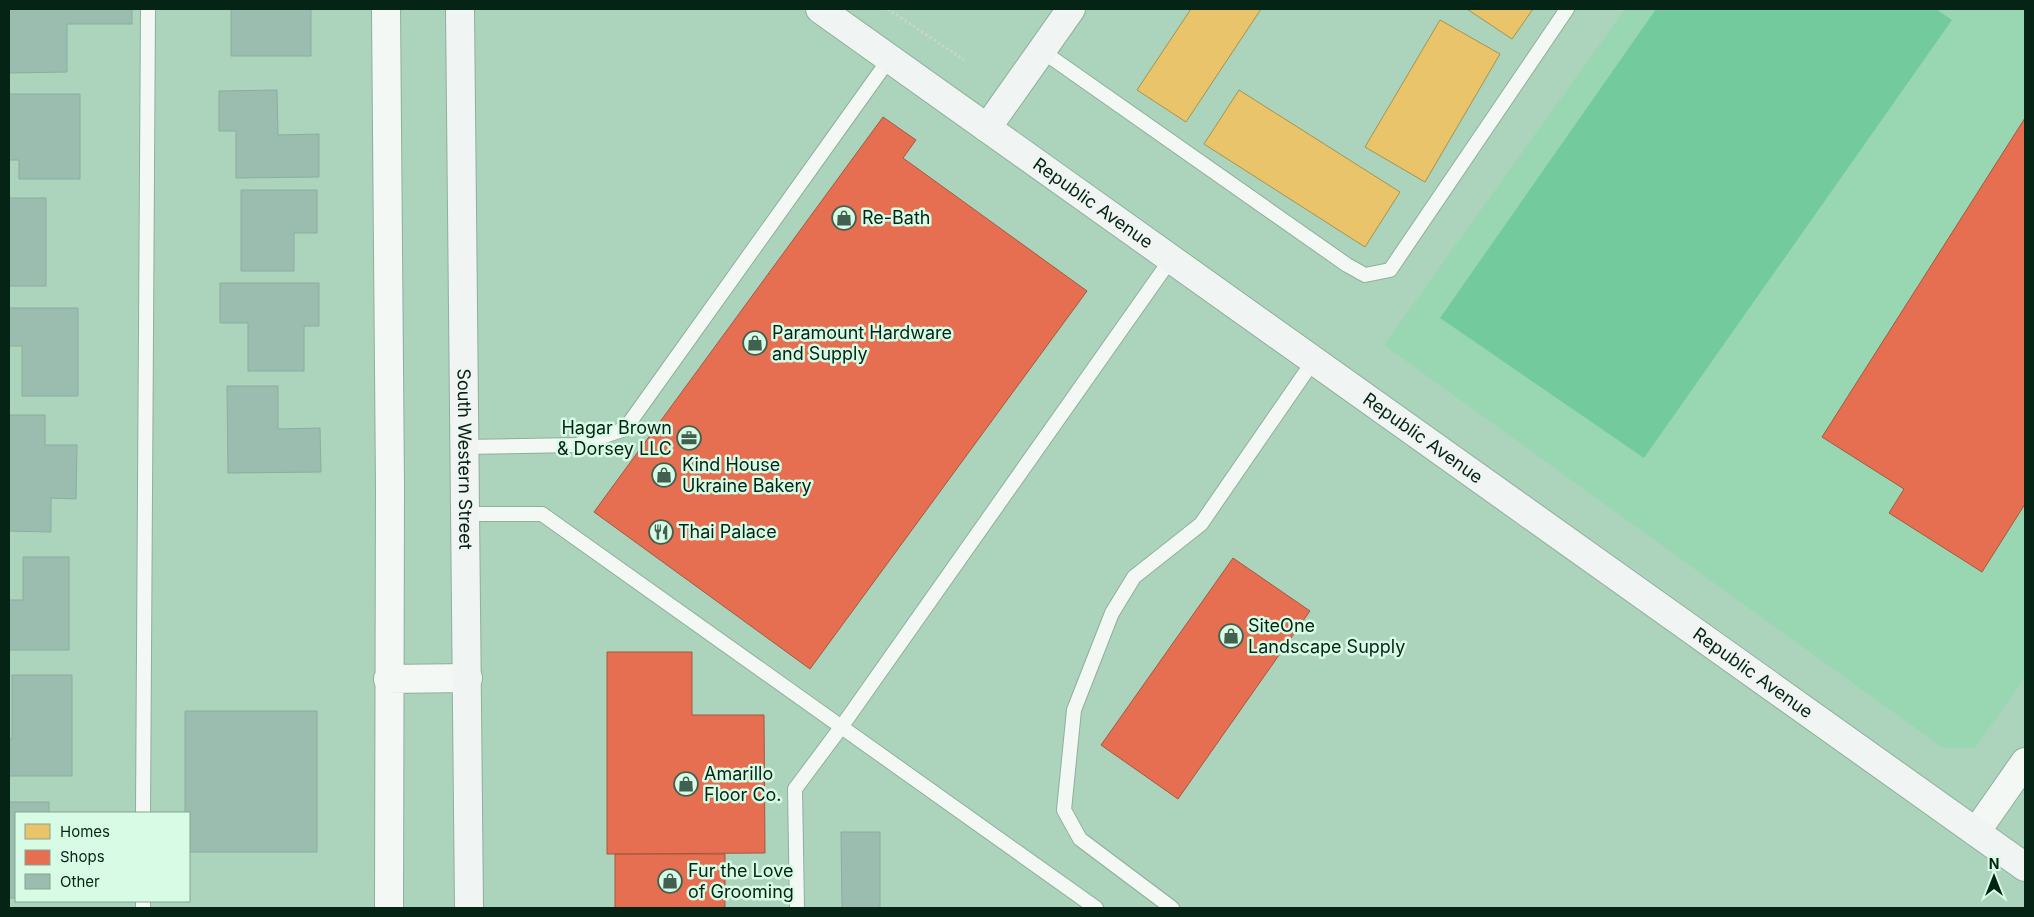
<svg xmlns="http://www.w3.org/2000/svg" width="2034" height="917" font-family="Inter,sans-serif">
<rect width="100%" height="100%" fill="#acd3bc"/>
<path fill="#99d7b3" d="M1625 9H2025V678L1975 748H1943L1384 345Z"/>
<path fill="#73cb9d" d="M1656 9H1936L1952 20 1644 458 1440 318Z"/>
<path fill="#e9c46a" stroke="#a59450" d="M1191 9H1261L1186 122 1137 90Z
M1467 9H1533L1512 39Z
M1440 20 1500 54 1425 182 1365 147Z
M1239 90 1400 192 1365 247 1204 144Z"/>
<path fill="#e76f51" stroke="#a4583f" d="M883 117 916 140 903 158 1087 291 810 669 594 512Z
M2025 118V504L1982 572 1889 513 1904 489 1822 437Z
M1233 558 1310 611 1178 799 1101 745Z
M607 652H692V715H764L765 853 607 854Z
M615 854H725V908H615Z"/>
<path fill="#9abdaf" stroke="#8aae9f" d="M9 9H132V24H67V72L9 73Z
M231 9H311V56H231Z
M277 90 278 135 319 134V177L236 178V131H219V91Z
M9 94H80V179H19V160H9Z
M241 190H317V233H294V271H241Z
M9 198H46V286H9Z
M220 283H319V326H304V371H248V323H220Z
M9 308H78V396H22V346H9Z
M227 386H278V429L320 428 321 472 228 473Z
M9 415H45V445H77L76 499 51 498V532L9 531Z
M23 557H69V650H9V600H23Z
M12 675H72V776H9V739H12Z
M185 711H317V852H189V813H185Z
M9 802H49V813H16V898H9Z
M841 832H880V908H842Z"/>
<g fill="none" stroke-linecap="round" stroke-linejoin="round">
<g stroke="#90af9d" stroke-width="16">
<path id="lane" d="M1042 51 1347 265 1365 275 1390 270 1567 9
M464 447 577 445 625 429 890 58
M466 514H542L1096 908
M143 813 148 9
M143 908V901
M797 908 795 789 842 726 1171 259
M1172 908 1080 839 1064 810 1074 710 1112 613 1134 577 1201 524 1314 360"/>
</g>
<g stroke="#90af9d" stroke-width="30">
<path id="street" d="M386 9 390 488 389 908
M388 679 468 678
M1976 832 2025 762"/>
</g>
<g stroke="#90af9d" stroke-width="30">
<g id="secondary">
<path id="s1" d="M460 9 469 908"/>
<path id="s2" d="M820 9 2025 867"/>
<path d="M987 128 1071 9"/>
</g>
</g>
<path stroke="#c8d5cd" stroke-width="3" stroke-dasharray="2.5 2.5" stroke-linecap="butt" d="M888 9 964 60"/>
<use href="#lane" stroke="#f3f8f5" stroke-width="14"/>
<use href="#street" stroke="#f3f8f5" stroke-width="28"/>
<use href="#secondary" stroke="#f0f4f2" stroke-width="28"/>
</g>
<defs>
<g id="shop-ring" transform="scale(1.25)"><circle r="9.5" fill="#d8fbe5" stroke="#40614f" stroke-width="1.5"/><path d="M-5-2.5h2.3a2.7 3.5 0 0 1 5.4 0H5L5.5 6h-11ZM-1.5-2.5h3a1.5 2.3 0 0 0-3 0Z" fill="#40614f"/></g>
<g id="office-ring" transform="scale(1.25)"><circle r="9.5" fill="#d8fbe5" stroke="#40614f" stroke-width="1.5"/><path d="M-6-3h4V-5.5h4V-3h4V5H-6ZM-1-4.5V-3h2v-1.5ZM-6 0V1H6V0Z" fill="#40614f"/></g>
<g id="restaurant-ring" transform="scale(1.25)"><circle r="9.5" fill="#d8fbe5" stroke="#40614f" stroke-width="1.5"/><path d="M-5-6h1v4h1v-4h1v4h1v-4h1v5L-1.5 .5V6h-2V.5L-5-1ZM5-6V6H3V1.5H1.5Q1.5-4 5-6Z" fill="#40614f"/></g>
</defs>
<g fill-rule="evenodd">
<use href="#shop-ring" x="844" y="218"/>
<use href="#shop-ring" x="755" y="343"/>
<use href="#office-ring" x="689" y="438"/>
<use href="#shop-ring" x="664" y="475"/>
<use href="#restaurant-ring" x="661" y="532"/>
<use href="#shop-ring" x="1231" y="636"/>
<use href="#shop-ring" x="686" y="784"/>
<use href="#shop-ring" x="670" y="881"/>
</g>
<g text-anchor="middle" stroke-width="5" stroke-linejoin="round" paint-order="stroke">
<g font-size="18" fill="#062415" stroke="#d8fbe5">
<text dy="6" stroke="none"><textPath href="#s2" startOffset="335">Republic Avenue</textPath></text>
<text dy="6" stroke="none"><textPath href="#s2" startOffset="740">Republic Avenue</textPath></text>
<text dy="6" stroke="none"><textPath href="#s1" startOffset="450">South Western Street</textPath></text>
<text dy="6" stroke="none"><textPath href="#s2" startOffset="1145">Republic Avenue</textPath></text>
</g>
<g font-size="18" fill="#062415" stroke="#d8fbe5" text-anchor="start">
<text x="862" y="224">Re-Bath</text>
<text x="772" y="339">Paramount Hardware<tspan x="772" dy="21">and Supply</tspan></text>
<text x="672" y="434" text-anchor="end">Hagar Brown<tspan x="672" dy="21">&amp; Dorsey LLC</tspan></text>
<text x="682" y="471">Kind House<tspan x="682" dy="21">Ukraine Bakery</tspan></text>
<text x="678" y="538">Thai Palace</text>
<text x="1248" y="632">SiteOne<tspan x="1248" dy="21">Landscape Supply</tspan></text>
<text x="704" y="780">Amarillo<tspan x="704" dy="21">Floor Co.</tspan></text>
<text x="688" y="877">Fur the Love<tspan x="688" dy="21">of Grooming</tspan></text>
</g>
</g>
<rect width="2034" height="917" fill="none" stroke="#062415" stroke-width="20"/>
<rect x="15" y="812" width="175" height="90" fill="#d8fbe5" stroke="#84a592"/>
<rect x="25" y="824" width="25" height="15" fill="#e9c46a" stroke="#84a592"/>
<text x="60" y="837" font-size="15" fill="#062415">Homes</text>
<rect x="25" y="850" width="25" height="15" fill="#e76f51" stroke="#84a592"/>
<text x="60" y="862" font-size="15" fill="#062415">Shops</text>
<rect x="25" y="874" width="25" height="15" fill="#9abdaf" stroke="#84a592"/>
<text x="60" y="887" font-size="15" fill="#062415">Other</text>
<g transform="translate(1994 877)" stroke="#d8fbe5" stroke-width="4" paint-order="stroke">
<path d="M0-4L9 19L0 12L-9 19Z" fill="#062415"/>
<text y="-8" font-size="14" font-weight="bold" text-anchor="middle" fill="#062415">N</text>
</g>
</svg>
